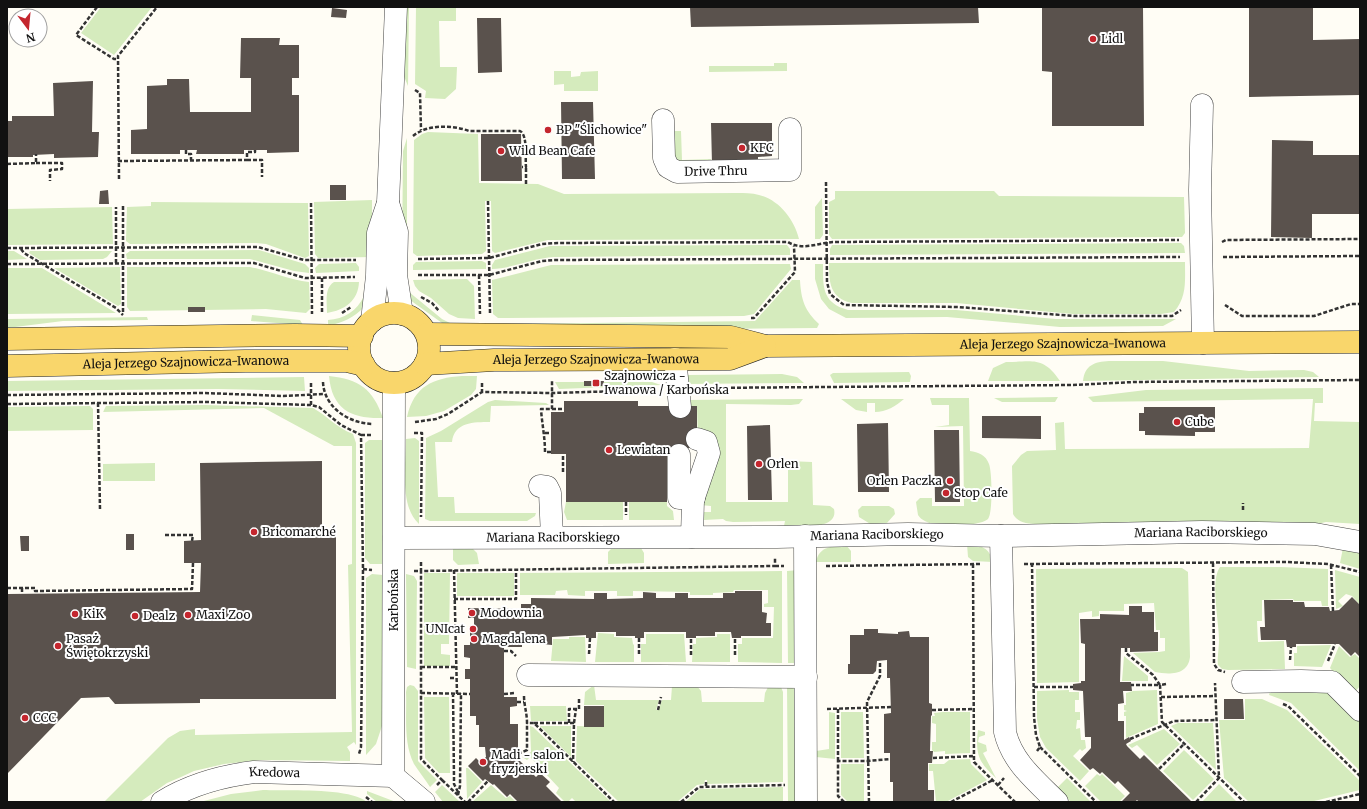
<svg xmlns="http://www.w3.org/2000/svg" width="1367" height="809" font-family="Merriweather,serif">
<rect width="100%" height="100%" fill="#fffdf5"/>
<path fill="#d5ebbd" d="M101 7H152L114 55 81 33Z
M405 7H409L408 86 403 74Z
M416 7H456V21H439L440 67H457L456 89 445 99 425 98 426 91 415 84Z
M774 63H787V71L709 72V66H774Z
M554 71H571V77L580 76 581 72 598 71V91H564V84L554 85Z
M669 131H681L682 160 711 159 710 165H676Z
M428 132 478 134 479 183 538 184 564 194 737 193C744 193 752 193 759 195 779 200 794 219 799 239L548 240 495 253 492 251 491 201H485L486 251 482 254 417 256 413 253 414 140 422 134Z
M407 138V253L402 256 403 151Z
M835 191H994L999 196 1184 197 1185 233 1182 237 832 239 829 235V202L835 199Z
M822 198 823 235 820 239H815V207Z
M372 200V257L318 258 315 254 314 202Z
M151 202 308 203 309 256 305 258 266 244 256 243 130 244 126 241 127 207 151 206Z
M112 207 113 244 7 245V209Z
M1181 243 1184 246 1185 253 830 255V249L832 245Z
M787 245 790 249V255L554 257C533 258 514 268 492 269V265L495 260 550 246Z
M259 250 305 264 309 268V273L294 271 250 259H127L126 254 130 251Z
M7 251H14L27 259 7 260Z
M30 251H112L107 257 103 259 40 260 29 253Z
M482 261 486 263V269L413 270V265L416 262Z
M1185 262C1185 281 1187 297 1174 312L1161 314H1073L956 303H852C830 298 829 283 829 263Z
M356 263 359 267V271L316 273 315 268 319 264Z
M790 264 791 269 754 314 744 316 498 318 493 314 492 280 551 265Z
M815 264H823C823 287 822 303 848 310H956L1056 319H1176L1163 326 1060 327 947 317 846 318 829 309 821 299 815 279Z
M120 267 121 304 118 306 54 268Z
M127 267H250C270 271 289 280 309 282L310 309 306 313 266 309 130 311 127 307Z
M7 268H42L116 313 7 314Z
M467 279 474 286 475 319 458 318 449 314 431 298 419 291 415 286 413 280Z
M792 280H800C801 300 805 311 819 324L817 328 500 331 504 324 755 321Z
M334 282H359C358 301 345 310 327 313 327 303 324 288 334 282Z
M409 292 442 319 452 324 449 328 410 300Z
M364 296V307C354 318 343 322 328 326V320C344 319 357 311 364 296Z
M252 315 300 320 303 325 251 321Z
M147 317 148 320 63 321 7 328V319Z
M1109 361H1163L1249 371 1304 370 1313 372 1319 377 1083 381C1085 365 1094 362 1109 361Z
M1006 362C1033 362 1043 356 1060 381H988L993 368Z
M909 372 911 376 910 382 834 383 830 375 833 373Z
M782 374 797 377 804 383 686 384 687 375Z
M329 376C359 379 373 389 383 418 352 419 332 410 329 376Z
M462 376H477L476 389 471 395 444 411 426 416 407 417C414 386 433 378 462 376Z
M304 377 305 391 218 389 7 391V381Z
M555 382H584V386H603L604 382H652L661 385 559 389Z
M1323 388V403H1315L1314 421 1360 422V524L1326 522 1317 524H1038C1028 524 1018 523 1013 514L1012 466 1021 455 1027 451 1056 450 1055 423 1064 422 1065 449 1309 448 1313 399 1093 402 1088 397 1146 390Z
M1058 397 1055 402H1002L994 398Z
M930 398H969L970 451C978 452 986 455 989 464 992 471 993 513 988 519 981 526 944 527 934 524 928 523 921 520 918 515L916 502 920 498H932V506H964L963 426 935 427 949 425V405H932Z
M803 399 799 404 791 405 726 404V502H788V461L812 462 813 505 830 506 834 509C839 531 797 526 784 526L785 521 733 522 726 521 723 519 704 520 701 512H711V506L700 505 697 407H688V400Z
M841 399H904C896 406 886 412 875 412V403H867V412L856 410Z
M495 400 546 403 549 405 491 406 490 422C474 422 454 422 452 442H435L438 497H454L455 513H536L535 516 527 521H430L425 519 426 438 441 431 488 402Z
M205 405 313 408C328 416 335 427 353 434L356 443V745L354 742 347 747 350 752V761L261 760 224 764 194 771 181 777 167 783 140 802H104L168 738 180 731 195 729V735L352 732 348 565 352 564V446H334L264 408 103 412 106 406Z
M90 406 93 409V430L7 431V407Z
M415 438 419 441V524C399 506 406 464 406 439Z
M369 440H382L383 564H370L365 558V443Z
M155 463V481H103V464Z
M566 502H623V520H567L564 512Z
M629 502H667V506L673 511 674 520H629Z
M862 506H889L894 509 895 514 886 524 872 525 859 517 858 510Z
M967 544C982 546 989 547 993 562L973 561 968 557Z
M846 545 851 551V562H816C819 546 833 546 846 545Z
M453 548 473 549 477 553 479 564 458 565 453 560Z
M612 548H641L644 553V563L608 564V552Z
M1343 548 1360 552V569L1340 563Z
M1220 567H1281L1328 569V606H1322L1321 601H1294L1293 599 1262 600V621H1257L1258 642 1284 641 1285 669 1228 670 1222 669 1218 665C1217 662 1219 647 1219 640 1219 622 1210 580 1220 567Z
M1156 568H1182L1188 572 1190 657C1188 675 1170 675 1155 672L1133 653 1159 652 1165 651V638H1160V630H1156L1154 603 1124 604V611H1099V616L1092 617V611L1079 613V682L1037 683 1036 569Z
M799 570 797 663H788L787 571Z
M1335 570 1360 577V605L1352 596 1346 594 1338 601 1343 606 1336 609Z
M782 571V663L738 662V644H742V638H773L774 607H764V604L768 603V590H734L733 592 713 593V595H690V592L633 591V596H617V591H585V596L568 595 567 590 556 591 555 595H520V573Z
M424 573H450L449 644H441V654L450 655V666H424Z
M457 573H514V596H457Z
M372 574 383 575 382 726 376 744 366 755V578Z
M406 574 414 576 417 581 416 669 407 667Z
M598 633 614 634V637L632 638 633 644 634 645V662H595Z
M646 634H684L686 662H641V644H646Z
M717 634H730V662H692L693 644H696V638L717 637Z
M569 637H585L586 662 551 661 553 639H569Z
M1331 645 1322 667 1294 666V653H1297V646Z
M1339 646 1350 657 1355 654 1360 659V686L1353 694 1330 668Z
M1124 656 1148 676V681H1122Z
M410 685 414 686 418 691V761L437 780 430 787C425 779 419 772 414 764 403 743 407 715 406 692L407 687Z
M594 685 596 700H659L656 710H658L662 700H671L672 686H697L701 691 702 702H764L765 693 768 687H781L783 692V782L707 784V780H705L704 784 697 785 677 802H619L576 761 577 726 604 727V705H584L585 692Z
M787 686 795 689 797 802H788Z
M1272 686 1328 690 1360 717V771L1291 703 1269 695Z
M1069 690V692H1079V700H1075V712H1080V720H1077L1076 729 1080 728 1081 740H1085L1086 748 1082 751 1080 749 1073 756 1089 771 1080 781 1046 748 1040 737 1037 719V691Z
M1157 690 1158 724 1126 738V716H1124V712L1127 711 1124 710V705H1126V693L1133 691Z
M424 697H449L450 773H439L425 758Z
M1245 699H1262L1287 710 1360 781V790L1310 802H1249L1224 778 1219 720H1245Z
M530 706H566L567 721H531Z
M829 712 835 713V759L816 757V751L829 749Z
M841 712H863L864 758H841Z
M943 712H970V753L945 754V751L934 752 932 750V742H936V724L932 723V716H935L934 713Z
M1178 723H1213L1216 770 1171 726Z
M530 726 533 727 611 802H576L572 798 568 802H565L556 793 559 788 530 757 527 760 522 757 531 752Z
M540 726H571V757Z
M1164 729 1180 744 1157 765 1137 745 1132 748 1128 745Z
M978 730 985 732V735L979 737 978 742 986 745 987 751 983 753 996 778C979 763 975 754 978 730Z
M1184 750 1214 779 1193 800 1163 771Z
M970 759 971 764 987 780 946 802H936L933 771H929V764H944L949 760Z
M841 764H864V802H848L841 795Z
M466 768H468L482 782 467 799Z
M1097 774 1100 776 1102 774 1125 796 1119 802H1101L1085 786Z
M1067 778 1091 802H1071L1057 788Z
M1219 784 1237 802H1202Z
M442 785 460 802H443L435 792Z
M491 785 506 798 510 796 516 802H472Z
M783 787V802H685L700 789Z
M263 790C287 791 349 787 367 802H200L231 794Z
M367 791 396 802H377L367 794Z"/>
<path fill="#5a524d" d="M690 7H978L979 23 691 27Z
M1042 7H1143L1144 126H1052V72L1042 71Z
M1249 7H1313V40L1360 39V95L1249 97Z
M332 8 347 10 346 18 331 17Z
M477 18H501L502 72 478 73Z
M241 38H280L279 45H299V78H292V95H299V152L267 153V150H244V154H196L197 150H180V154H131V130L147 129V86L167 85V79H189L190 112H251V78H240Z
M93 81 92 132H99L98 157 54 158V154L33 155V157H7V121H12V116H54L53 83Z
M561 102H593L595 179H562Z
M711 123H772V156L758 157V163L712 164Z
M481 134H521L522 181H481Z
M1272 140 1313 141V155H1360V214H1312V238L1271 237Z
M330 185H346V200H330Z
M108 190 109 204H99L100 191Z
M188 307H205V312H188Z
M584 381H604L603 386H584Z
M564 401H638V406H697V448H667V502H566V454H551V412H564Z
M1144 407H1215V432H1195V436L1145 435V431H1139V413H1144Z
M982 416H1041V439L982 438Z
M888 423 889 492H858L857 424Z
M770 425 772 500H748L747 426Z
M934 430H959L960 502H935Z
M322 461V535H336V699H200V703L115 704 109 697 81 698 7 774V594L200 592 201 563H184V541L201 540 200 463Z
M126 534H134V550H126Z
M20 536H29V551H21Z
M735 591H762V612L767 613 766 623H771V636H741V638H732L731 632H715V636H696V638H686V632H644V638H635V636H616V632H596V638H586V635L552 637V645L542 644V642L522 641V647H504V697H517V706L510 707V724H518V759L536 777 540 773 550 782 546 786 562 802H518L510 794 507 797 494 784 493 785 485 779 483 781 468 766 476 758 480 762 486 757 485 747H479V725H476V716H470V679H465V669H470V658L464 657V645H470V626H474V618H468V608L521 609V604H531V598L594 599V593H607V599L643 598V592L656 593V598H675V593H688V598H723V593H735Z
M1352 597 1360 605V657L1355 652 1351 656 1339 644H1296V647H1287L1286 640H1261L1260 627H1265L1264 600H1293V602H1304L1305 607H1329L1330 611 1339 610Z
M1129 606H1142V612H1154V632H1158V651L1130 652V648H1121L1120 682H1131L1132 691H1123L1124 703 1118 704V721H1124V740L1129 737 1131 741 1126 744 1127 746 1140 759 1144 755 1192 802H1139L1137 800 1135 802H1121L1130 793 1118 781 1115 784 1102 772 1100 774 1093 768 1090 770 1080 760 1091 748V737H1085L1083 691 1073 690V684L1081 683V681H1085V644L1081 643 1080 619H1100V614L1129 615Z
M864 629H878V633L898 634V632L909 631 910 637H929V703L932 704V715L931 716 930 751H933L932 763H928V790H934V802H893V782H890V753H884V714L891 713 890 678H887V660L877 661 876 671 873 674H848V664H850V635H864Z
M1224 699H1243L1244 719H1224Z
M584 706H604V727H584Z"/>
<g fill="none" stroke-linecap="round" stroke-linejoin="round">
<g stroke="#444" stroke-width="23">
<g id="minor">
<path d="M1202 105 1200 190 1203 343"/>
<path id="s1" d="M663 120 664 158 668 167 677 172 790 170V129"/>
<path d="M388 203 397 232 396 275 402 314"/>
<path d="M372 321 377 276 378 233 388 203 396 7"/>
<path d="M675 359 680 407"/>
<path d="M394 383 393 776 424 802"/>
<path d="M679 455V498H694"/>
<path d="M540 486 547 487 550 493 552 537"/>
<path d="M805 536 806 802"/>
<path d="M1001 536 1005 732C1012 762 1036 781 1057 802"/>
<path d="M692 537 693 500 709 453 706 442 697 439"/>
<path id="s2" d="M394 538 777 537 908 534 1001 536 1202 532 1315 534 1360 542"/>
<path d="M528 675 806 677"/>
<path d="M1243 682 1301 681 1332 682 1360 710"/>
<path id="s3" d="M162 802C191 784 221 776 254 772L393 776"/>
</g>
</g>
<g stroke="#222" stroke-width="23">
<g id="major">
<circle cx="394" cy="348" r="35"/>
<path id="s4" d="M427 334 731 337 765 346 1360 342"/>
<path d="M7 339 295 335 362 336"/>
<path id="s5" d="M425 364 494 360 730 359 765 346"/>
<path id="s6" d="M7 366 245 361H347L364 365"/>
</g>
</g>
<path stroke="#333" stroke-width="2.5" stroke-dasharray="4 2" stroke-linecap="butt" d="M97 7 76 35 114 59H118
M415 90 420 93 421 130
M413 136C427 124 453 125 469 131H520C528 135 525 159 526 167H522
M186 150V154H191V160
M247 160H262V177
M118 161 247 160V152H255V150
M36 163H62V169L50 170V181
M7 164 36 163V154
M119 179 118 56 157 7
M826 182 827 282 830 294 844 305 958 307 1074 316H1172L1181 310
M526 184V167
M488 201 490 313
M311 203 312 314
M123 206V314
M1222 242 1226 240 1360 239
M7 248 258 247 304 260H356
M21 249 24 253 116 308 123 315
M1223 257 1360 256
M418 259 489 258 542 244 558 243 788 242C802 251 818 243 833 242L1179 240
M116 263V207
M7 264 241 263H254L305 278 355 277
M418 275H489L542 261 554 260 1180 257
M479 275 480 314
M322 278V313
M421 297 432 303 439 311
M1225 305 1242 316H1314L1351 304H1360
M342 313 351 307
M751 318H754L795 272 794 246
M323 382C324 407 348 423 372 424
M482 383V392
M701 388 1073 385 1134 382 1360 380
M7 395 205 393 283 396 324 394
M98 403 100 509
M7 404 206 402 311 405 319 407 341 425 361 435 363 569 361 747 359 754
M311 405V383
M552 409H564
M415 422 436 419 448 414 482 392 552 393 656 390
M414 433H422L421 517
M545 433H551
M361 435H372
M551 452H545C545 437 542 424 541 409H552V381
M563 472V454
M626 502V515
M1243 510V503
M165 535H193L192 541
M1032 563 1034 717 1036 735 1040 747 1037 751
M1213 563 1214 664 1218 670 1225 672
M973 564 974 762 1015 802
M1024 564 1286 562 1328 564 1360 572
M1331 565 1333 611
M775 566H784
M826 566 981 564
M363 569 372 570
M454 570 457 694
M414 571H421V560
M7 588H35V591L192 589 193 563
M22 588V594
M454 599H516V569
M639 638V655
M735 639V655
M1126 648V653L1153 675 1160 685H1131
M504 651H511L516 656
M589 654 590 638
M691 655V638
M1290 660 1291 647
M1328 661 1335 644
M421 667H456
M450 678H456
M1166 684 1160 685 1162 722 1244 802
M1034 687H1073
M421 693 470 694
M453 693 454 778V784L458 792
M504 694 515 693
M524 696C524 705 527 713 527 723H534L614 802
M1161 697 1216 696
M517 702H524
M1283 704 1288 706 1360 776
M827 709 891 707
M838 709V761
M658 710 661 697
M932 710 974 709
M534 723H574L573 762
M569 723V709H579V698
M574 723 576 709
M1130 739 1174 721 1217 720
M1040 747 1096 802
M518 754 527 750V723
M933 758 974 756
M1159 769 1184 744
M442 780 465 802
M437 785 442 780 421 759V571L775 566V558
M998 785 1004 778
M706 786V780
M458 795 460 786 461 693
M366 797 372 802
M468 802 488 781
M681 802 699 787 785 785
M844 802 838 796V761H868L890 759
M869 802 867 702 880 676V661
M951 802 993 780
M1196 802 1219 778 1215 683
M1326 802 1360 794"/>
<use href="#minor" stroke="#fff" stroke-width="22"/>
<use href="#major" stroke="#f9d66b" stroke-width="22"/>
</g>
<g fill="#c4262e" stroke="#fff" stroke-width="1.5">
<circle cx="1093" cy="39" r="4"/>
<circle cx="548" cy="130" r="4"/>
<circle cx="742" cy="148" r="4"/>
<circle cx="501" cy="151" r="4"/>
<rect x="592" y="379" width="8" height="8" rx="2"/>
<circle cx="1177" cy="422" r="4"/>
<circle cx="609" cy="450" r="4"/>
<circle cx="759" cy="464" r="4"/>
<circle cx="950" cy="481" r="4"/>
<circle cx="946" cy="493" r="4"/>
<circle cx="254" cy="532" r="4"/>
<circle cx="472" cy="613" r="4"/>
<circle cx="75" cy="614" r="4"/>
<circle cx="188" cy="615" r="4"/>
<circle cx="135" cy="616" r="4"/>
<circle cx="473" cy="629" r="4"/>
<circle cx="474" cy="639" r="4"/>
<circle cx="58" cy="646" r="4"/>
<circle cx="25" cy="718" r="4"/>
<circle cx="483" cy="762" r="4"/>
</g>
<g text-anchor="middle" stroke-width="4" stroke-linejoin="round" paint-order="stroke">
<g font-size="12" fill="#111" stroke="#fff" text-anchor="start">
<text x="1101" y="43">Lidl</text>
<text x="556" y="134">BP "Ślichowice"</text>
<text x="750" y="152">KFC</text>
<text x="509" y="155">Wild Bean Cafe</text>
<text x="604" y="380">Szajnowicza -<tspan x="604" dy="14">Iwanowa / Karbońska</tspan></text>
<text x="1185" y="426">Cube</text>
<text x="617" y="454">Lewiatan</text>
<text x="767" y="468">Orlen</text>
<text x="942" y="485" text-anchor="end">Orlen Paczka</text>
<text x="954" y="497">Stop Cafe</text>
<text x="262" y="536">Bricomarché</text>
<text x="480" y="617">Modownia</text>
<text x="83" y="618">KiK</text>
<text x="196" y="619">Maxi Zoo</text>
<text x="143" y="620">Dealz</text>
<text x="465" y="633" text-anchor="end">UNIcat</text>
<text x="66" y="643">Pasaż<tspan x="66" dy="14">Świętokrzyski</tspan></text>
<text x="482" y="643">Magdalena</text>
<text x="33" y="722">CCC</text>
<text x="491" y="759">Madi - salon<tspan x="491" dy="14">fryzjerski</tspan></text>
</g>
<g font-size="12" fill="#111" stroke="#fff">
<text dy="4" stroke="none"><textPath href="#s1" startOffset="97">Drive Thru</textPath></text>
<text dy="4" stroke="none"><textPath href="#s4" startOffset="637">Aleja Jerzego Szajnowicza-Iwanowa</textPath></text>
<text dy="4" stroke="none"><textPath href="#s5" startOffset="171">Aleja Jerzego Szajnowicza-Iwanowa</textPath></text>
<text dy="4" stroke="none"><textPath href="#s6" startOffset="179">Aleja Jerzego Szajnowicza-Iwanowa</textPath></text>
<text dy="4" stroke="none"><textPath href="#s2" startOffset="807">Mariana Raciborskiego</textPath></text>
<text dy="4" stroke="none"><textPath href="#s2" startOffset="483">Mariana Raciborskiego</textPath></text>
<text dy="4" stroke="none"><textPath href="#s2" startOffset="159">Mariana Raciborskiego</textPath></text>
<text transform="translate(394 600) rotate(-90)" y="4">Karbońska</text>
<text dy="4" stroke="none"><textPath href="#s3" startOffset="118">Kredowa</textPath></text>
</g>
</g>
<rect width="1367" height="809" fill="none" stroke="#111111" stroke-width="16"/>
<g transform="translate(28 28) rotate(164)"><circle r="19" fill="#ffffff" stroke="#a0a0a0"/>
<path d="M0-3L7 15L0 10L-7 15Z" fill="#c4262e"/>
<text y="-6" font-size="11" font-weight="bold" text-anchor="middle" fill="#111111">N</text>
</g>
</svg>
